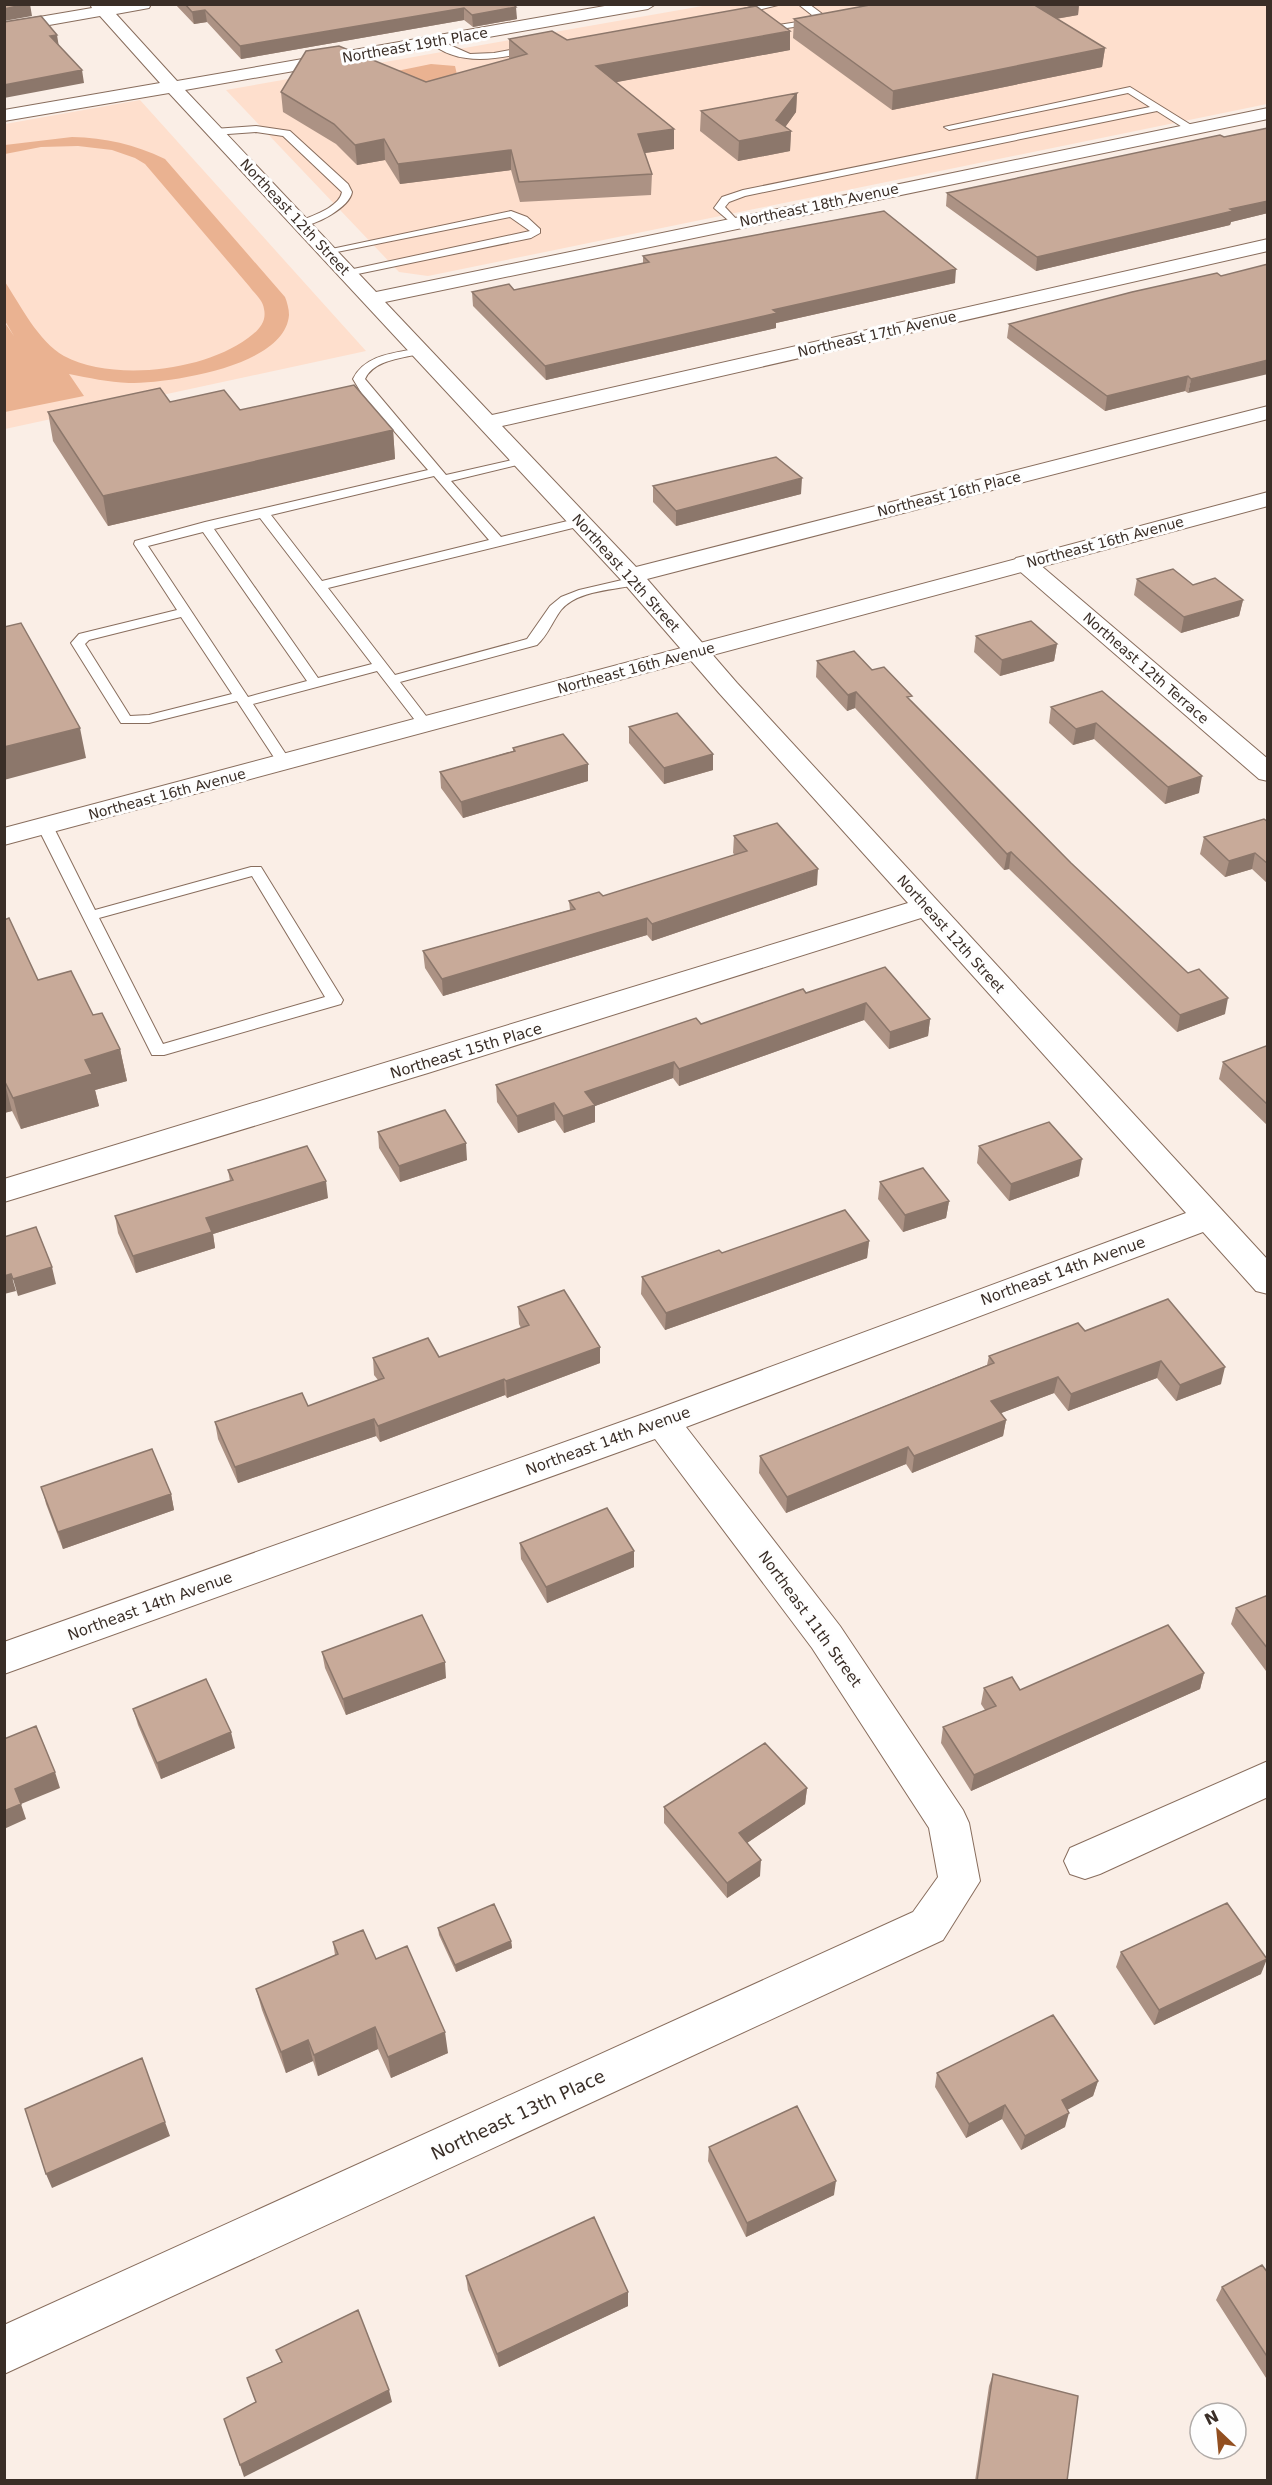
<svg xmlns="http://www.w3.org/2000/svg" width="1272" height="2485" font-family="'DejaVu Sans',sans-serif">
<rect width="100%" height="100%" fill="#faeee6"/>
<path fill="#fedfcd" d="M708 5H1267V104L428 276 399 272 226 90Z
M140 100 366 351 5 429V124Z"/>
<path fill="#eab291" d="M431 64 455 66 458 79 432 94 392 72Z
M72 137C106 138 134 144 165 159L285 297C287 302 289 309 289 315 285 367 168 383 129 383 108 382 89 378 69 374L84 396 5 412V323L14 336 5 321V282C21 306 38 341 64 356 113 382 204 371 248 338 258 331 267 322 264 309 263 300 254 293 249 286L145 164 135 158 112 150 78 146 41 147 5 154V145Z"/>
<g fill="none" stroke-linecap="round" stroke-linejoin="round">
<g stroke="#886d5d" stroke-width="2">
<path id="service" d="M762 4H782L734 16 729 13Z
M798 4H809L829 19 816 24 772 30V26L817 19Z
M434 38 470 54 494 53 532 46 537 49C531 53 522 54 514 55 486 61 452 63 429 41Z
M1130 87 1196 128 1187 130 1157 111 745 196 729 202 725 207 740 223 735 226 714 208 722 197 743 190 1150 107 1128 93 949 130 944 127Z
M256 126 290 131 348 184 352 192C350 207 313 228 298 226V222C311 216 339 208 342 192L283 136 256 132 214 135 209 132 214 129Z
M511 211 527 217 540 229V233L531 238 348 276 344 275V271L530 231 510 217 327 254 322 251Z
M420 348 424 349V353C405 358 374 359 365 379L446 475 525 457V463L451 481 501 537 580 518 586 522 585 525 328 588 395 675 527 639 550 606 561 597 579 590 635 577 642 581 640 584C616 590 577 590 561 610 552 622 548 635 537 645L400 682 433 725 431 728H421L377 671 253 704 291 762 284 766 279 765 237 701 149 723H121L71 643 79 634 177 610 134 544 135 541 205 522 428 470 362 394 353 379C365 354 396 353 420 348ZM434 476 489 540 322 581 271 515ZM260 518 372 664 318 678 214 529ZM203 532 307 681 248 697 148 546ZM181 617 232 694 149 715 130 716 85 644 89 640Z
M45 821 53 826 95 910 251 867H261L343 1000 341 1004 164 1055H152L37 826ZM252 876 325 997 163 1044 99 918Z"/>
</g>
<g stroke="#886d5d" stroke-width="2">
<path id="minor" d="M90 4H151L149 8 116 14 177 81 616 4H656L648 9 185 90 376 292 1268 108V119L385 302 492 415 1268 239V251L502 426 636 567 1268 406V419L647 579 737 683 1268 1260V1294L1256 1291 1203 1232 686 1427 840 1626 963 1810 969 1823 980 1881 943 1940 4 2374V2325L913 1912 938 1877 929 1828 812 1648 655 1439 4 1674V1642L649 1412 1186 1213 921 918 428 1073 4 1202V1179L908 903 719 693 622 581 169 93 4 121V110L160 83 100 16 4 33V23L92 8Z
M1024 556 1032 558 1268 759V781L1259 779 1016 568 1012 563 1016 558Z
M1268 1761V1797L1100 1874 1085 1879 1070 1874 1064 1861 1070 1848Z"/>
</g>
<g stroke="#886d5d" stroke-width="2">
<path id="tertiary" d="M1268 492V506L4 845V828Z"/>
</g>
<use href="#service" fill="#fff" fill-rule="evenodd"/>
<use href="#minor" fill="#fff" fill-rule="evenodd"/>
<use href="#tertiary" fill="#fff" fill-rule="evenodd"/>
</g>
<path fill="#ac9284" d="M175 4H513L517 19 473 27 464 20 241 59 207 22 194 24Z
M875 4H1079L1078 15 1056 19 1105 48 1102 67 892 110 793 38 794 19Z
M509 39 567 40 790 50 616 82 674 149 644 153 652 174 651 195 520 202 511 170 400 184 385 160 357 165 336 144 283 112 281 92 426 82 510 59 509 58Z
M797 93 796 112 785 127 791 131 790 151 738 161 700 131 701 111Z
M1268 128V213L1231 222 1230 225 1036 271 946 206 947 193Z
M643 256 955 283 776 323V328L546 380 473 306 472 292 514 290 643 263Z
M1217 273 1188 393 1185 391 1105 411 1007 338 1009 324Z
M170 402 393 430 395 459 108 526 53 441 48 412Z
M653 486 801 494 676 526 653 502Z
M1137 579 1193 585 1243 600 1239 616 1181 633 1134 595Z
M976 636 1057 644 1054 661 1000 676 974 652Z
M817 661 872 670 912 701 1071 863 1225 1014 1177 1032 1009 869 1004 870 855 708 847 711 816 677Z
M1102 691 1199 793 1165 804 1094 739 1073 745 1049 723 1051 707Z
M629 727 713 770 664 784 629 743Z
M513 748 588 764V781L463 818 441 788 440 772 513 751Z
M1268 822V884L1252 869 1225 877 1200 854 1204 837Z
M734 836 817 885 652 941 647 935 443 996 425 968 423 951 570 910 569 901 603 896 735 855 733 853Z
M4 920 38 980 93 1015 120 1049 127 1081 95 1090 99 1106 21 1129 12 1111 4 1113Z
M885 967 930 1019 928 1036 889 1049 864 1020 679 1086 673 1078 595 1106V1122L564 1133 555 1120 518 1133 497 1102 496 1085 806 993Z
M1268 1047V1126L1219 1079 1223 1062Z
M378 1132 467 1160 400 1182 379 1148Z
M979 1146 1079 1176 1009 1201 977 1163Z
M228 1170 328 1198 213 1234 215 1248 136 1273 118 1233 115 1216 230 1181Z
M880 1182 949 1201 946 1218 903 1232 878 1199Z
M869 1241 867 1258 665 1330 641 1294 642 1277 722 1253Z
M518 1307 600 1347V1363L507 1398 505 1395 380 1442 376 1436 238 1483 218 1439 215 1422 308 1406 378 1380 374 1375 373 1358 439 1357 521 1328 519 1324Z
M1085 1331 1221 1384 1176 1401 1157 1378 1068 1411 1054 1393 1001 1413 1006 1420 1003 1436 912 1473 906 1464 786 1513 759 1473 760 1456 987 1365 989 1356Z
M42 1487 171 1494 174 1510 63 1549 46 1504Z
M520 1543 634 1551V1567L547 1603 521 1559Z
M1268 1595V1670L1266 1671 1231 1624 1236 1608Z
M322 1652 446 1678 346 1715 325 1668Z
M1204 1673 1200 1689 971 1791 941 1743 943 1727 985 1710 981 1704 984 1688 1020 1690Z
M133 1709 235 1748 161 1779 138 1725Z
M807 1788 805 1804 747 1843 760 1876 727 1898 664 1823V1807Z
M438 1928 511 1941 512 1948 456 1972 439 1935Z
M333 1942 376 1959 448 2053 391 2078 378 2049 318 2076 313 2061 286 2073 262 2010 256 1989 335 1955Z
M1121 1952 1261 1974 1154 2025 1116 1967Z
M937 2073 1098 2081 1093 2096 1067 2109 1065 2127 1021 2150 1002 2119 966 2138 935 2087Z
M709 2147 834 2195 746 2237 708 2161Z
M1268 2273V2381L1216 2300 1222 2287Z
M466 2276 628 2292V2306L499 2367 468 2290Z
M993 2374 1067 2481H975L989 2386Z"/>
<path fill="#8c776b" d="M26 4H30L32 16 4 21V9Z
M1033 4H1079L1078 15 1031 23Z
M516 7 517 19 473 27 472 15Z
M464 8V20L241 59 240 46Z
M205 10 207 22 194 24 192 12Z
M790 31V50L596 86V66Z
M57 35 59 47 50 36Z
M1105 48 1102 67 892 110 893 91Z
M82 70 84 83 4 98V85Z
M797 93 796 112 781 133 791 131 790 151 738 161 739 141 776 120Z
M674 129V149L638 154V134Z
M384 139 385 160 357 165 355 145Z
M511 150V170L400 184 398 164Z
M1268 201V213L1231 222 1230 225 1036 271 1037 257 1230 209Z
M956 269 955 283 776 323V328L546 380 545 366 773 310Z
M1268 360V374L1188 393 1191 379Z
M1188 376 1185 391 1105 411 1107 396Z
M393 430 395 459 108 526 103 496Z
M802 478 801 494 676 526V511Z
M1243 600 1239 616 1181 633 1184 617Z
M1057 644 1054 661 1000 676 1002 660Z
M856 692 855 708 847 711 848 695Z
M1096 723 1094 739 1073 745 1076 729Z
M80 728 86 758 4 780V747Z
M713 754V770L664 784V768Z
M588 764V781L463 818 461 802Z
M1202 776 1199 793 1165 804 1168 787Z
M1011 852 1009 869 1004 870 1007 854Z
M1255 853 1252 869 1225 877 1229 861Z
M818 869 817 885 652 941V924Z
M647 918V935L443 996 442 979Z
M1228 998 1225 1014 1177 1032 1180 1015Z
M866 1003 864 1020 679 1086V1069Z
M930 1019 928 1036 889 1049 890 1032Z
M120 1049 127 1081 95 1090 99 1106 21 1129 13 1098 85 1060Z
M674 1062 673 1078 595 1106V1122L564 1133 563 1116 585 1092Z
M4 1080 12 1111 4 1113Z
M554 1103 555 1120 518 1133 517 1116Z
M466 1143 467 1160 400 1182 399 1166Z
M1082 1159 1079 1176 1009 1201 1011 1184Z
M326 1181 328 1198 213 1234 215 1248 136 1273 133 1256 206 1218Z
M949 1201 946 1218 903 1232 905 1215Z
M869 1241 867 1258 665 1330 666 1313Z
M52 1267 56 1284 18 1296 13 1279Z
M11 1274 16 1291 4 1294V1276Z
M600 1347V1363L507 1398 506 1381Z
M1161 1361 1157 1378 1068 1411 1071 1394Z
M1225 1367 1221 1384 1176 1401 1180 1385Z
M1058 1377 1054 1393 988 1418 991 1401Z
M504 1379 505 1395 380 1442 378 1426Z
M374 1419 376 1436 238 1483 235 1467Z
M1006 1420 1003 1436 912 1473 914 1456Z
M908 1447 906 1464 786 1513 787 1497Z
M171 1494 174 1510 63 1549 58 1532Z
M634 1551V1567L547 1603 546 1587Z
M445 1662 446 1678 346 1715 343 1699Z
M1204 1673 1200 1689 971 1791 974 1775Z
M231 1732 235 1748 161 1779 157 1763Z
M55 1772 60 1788 21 1804 26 1819 4 1829V1811L15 1789Z
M807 1788 805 1804 738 1849 739 1833Z
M761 1860 760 1876 727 1898V1883Z
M511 1941 512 1948 456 1972 455 1965Z
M1267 1959 1261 1974 1154 2025 1159 2010Z
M375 2027 378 2049 318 2076 314 2055Z
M445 2032 448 2053 391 2078 388 2057Z
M308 2040 313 2061 286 2073 281 2052Z
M1098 2081 1093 2096 1058 2115 1062 2100Z
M1005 2105 1002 2119 966 2138 969 2124Z
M1069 2113 1065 2127 1021 2150 1025 2136Z
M165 2122 170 2136 52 2188 46 2174Z
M836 2181 834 2195 746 2237 747 2223Z
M628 2292V2306L499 2367 497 2354Z
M389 2390 392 2402 244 2477 240 2465Z"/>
<path fill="#c8aa99" stroke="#8c776b" stroke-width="1.5" d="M4 4H26L4 9Z
M185 4H513L516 7 472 15 464 8 240 46 205 10 192 12Z
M875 4H1033L1105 48 893 91 794 19Z
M756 6 790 31 596 66 674 129 638 134 652 174 519 182 511 150 398 164 384 139 355 145 334 124 281 92 306 51 339 46 426 82 527 54 509 39 552 31 567 40Z
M41 16 57 35 50 36 82 70 4 85V22Z
M797 93 776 120 791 131 739 141 701 111Z
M1268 128V201L1230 209 1233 211 1037 257 947 193 1220 135 1224 137Z
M884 211 956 269 773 310 777 313 545 366 472 292 509 284 514 290 649 262 643 256Z
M1268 264V360L1191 379 1188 376 1107 396 1009 324 1132 292 1217 273 1221 276Z
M354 385 393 430 103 496 48 412 160 388 170 402 224 390 240 410Z
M776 457 802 478 676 511 653 486Z
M1173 569 1193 585 1215 578 1243 600 1184 617 1137 579Z
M1031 621 1057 644 1002 660 976 636Z
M21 623 80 728 4 747V627Z
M854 651 872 670 884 667 912 696 907 697 1071 863 1188 973 1199 969 1228 998 1180 1015 1011 852 1007 854 856 692 848 695 817 661Z
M1102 691 1202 776 1168 787 1096 723 1076 729 1051 707Z
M677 713 713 754 664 768 629 727Z
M563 734 588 764 461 802 440 772 515 751 513 748Z
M1264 819 1268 822V864L1255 853 1229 861 1204 837Z
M777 823 818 869 652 924 647 918 442 979 423 951 575 909 569 901 599 892 603 896 747 851 734 836Z
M9 918 38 980 71 971 93 1015 102 1013 120 1049 85 1060 92 1074 13 1098 4 1080V920Z
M885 967 930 1019 890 1032 866 1003 679 1069 674 1062 585 1092 595 1105 563 1116 554 1103 517 1116 496 1085 696 1018 701 1024 803 989 806 993Z
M1266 1046 1268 1047V1105L1223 1062Z
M445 1110 466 1143 399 1166 378 1132Z
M1049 1122 1082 1159 1011 1184 979 1146Z
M307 1146 326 1181 206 1218 212 1232 133 1256 115 1216 233 1180 228 1170Z
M923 1168 949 1201 905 1215 880 1182Z
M845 1210 869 1241 666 1313 642 1277 719 1250 722 1253Z
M36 1227 52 1267 13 1279 11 1274 4 1276V1237Z
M564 1290 600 1347 506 1381 504 1379 378 1426 374 1419 235 1467 215 1422 302 1393 308 1406 384 1378 373 1358 428 1338 439 1357 529 1325 518 1307Z
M1168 1299 1225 1367 1180 1385 1161 1361 1071 1394 1058 1377 991 1401 1006 1420 914 1456 908 1447 787 1497 760 1456 994 1363 989 1356 1078 1323 1085 1331Z
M152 1449 171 1494 58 1532 41 1487Z
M607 1508 634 1551 546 1587 520 1543Z
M1268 1595V1649L1236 1608Z
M422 1615 445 1662 343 1699 322 1652Z
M1168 1625 1204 1673 974 1775 943 1727 996 1706 984 1688 1012 1677 1020 1690Z
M206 1679 231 1732 157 1763 133 1709Z
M36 1726 55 1772 15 1789 21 1804 4 1811V1739Z
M765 1743 807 1788 739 1833 761 1860 727 1883 664 1807Z
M1227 1903 1267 1959 1159 2010 1121 1952Z
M494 1904 511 1941 455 1965 438 1928Z
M363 1930 376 1959 407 1946 445 2032 388 2057 375 2027 314 2055 308 2040 281 2052 256 1989 338 1954 333 1942Z
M1053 2015 1098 2081 1062 2100 1069 2113 1025 2136 1005 2105 969 2124 937 2073Z
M142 2058 165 2122 46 2174 25 2109Z
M797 2106 836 2181 747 2223 709 2147Z
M594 2217 628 2292 497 2354 466 2276Z
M1262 2265 1268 2273V2358L1222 2287Z
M358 2310 389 2390 240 2465 224 2419 256 2402 247 2378 282 2362 276 2350Z
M993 2374 1078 2396 1067 2481H977Z"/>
<g text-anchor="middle" stroke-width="6" stroke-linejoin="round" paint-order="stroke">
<g font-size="14" fill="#3a2e27" stroke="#fefefe">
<text transform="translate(415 45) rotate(-10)" y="5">Northeast 19th Place</text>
<text transform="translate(819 205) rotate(-12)" y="5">Northeast 18th Avenue</text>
<text transform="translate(295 217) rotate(47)" y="5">Northeast 12th Street</text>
<text transform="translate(877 334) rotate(-13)" y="5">Northeast 17th Avenue</text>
<text transform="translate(949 494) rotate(-14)" y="5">Northeast 16th Place</text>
<text transform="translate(1105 542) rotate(-15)" y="5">Northeast 16th Avenue</text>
<text transform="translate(626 573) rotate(48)" y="5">Northeast 12th Street</text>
<text transform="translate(636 668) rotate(-15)" y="5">Northeast 16th Avenue</text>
<text transform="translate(1146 668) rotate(41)" y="5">Northeast 12th Terrace</text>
<text transform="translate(167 794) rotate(-15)" y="5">Northeast 16th Avenue</text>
<text transform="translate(951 934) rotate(48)" y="5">Northeast 12th Street</text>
</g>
<g font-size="15" fill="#3a2e27" stroke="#fefefe">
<text transform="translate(466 1051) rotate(-17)" y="5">Northeast 15th Place</text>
<text transform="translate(1063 1271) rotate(-20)" y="5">Northeast 14th Avenue</text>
<text transform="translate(608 1441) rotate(-20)" y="5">Northeast 14th Avenue</text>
<text transform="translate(150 1606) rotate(-20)" y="5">Northeast 14th Avenue</text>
<text transform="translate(810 1619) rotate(54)" y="5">Northeast 11th Street</text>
</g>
<g font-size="18" fill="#3a2e27" stroke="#fefefe">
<text transform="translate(518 2115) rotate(-25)" y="6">Northeast 13th Place</text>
</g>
</g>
<rect width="1272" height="2485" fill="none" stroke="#3a2e27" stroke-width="12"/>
<g transform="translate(1218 2431) rotate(334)"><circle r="28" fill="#fefefe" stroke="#b0aba8" stroke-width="1.5"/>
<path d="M0-4.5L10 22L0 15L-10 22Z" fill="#924f20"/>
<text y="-9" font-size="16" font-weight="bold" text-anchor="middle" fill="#3a2e27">N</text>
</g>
</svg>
